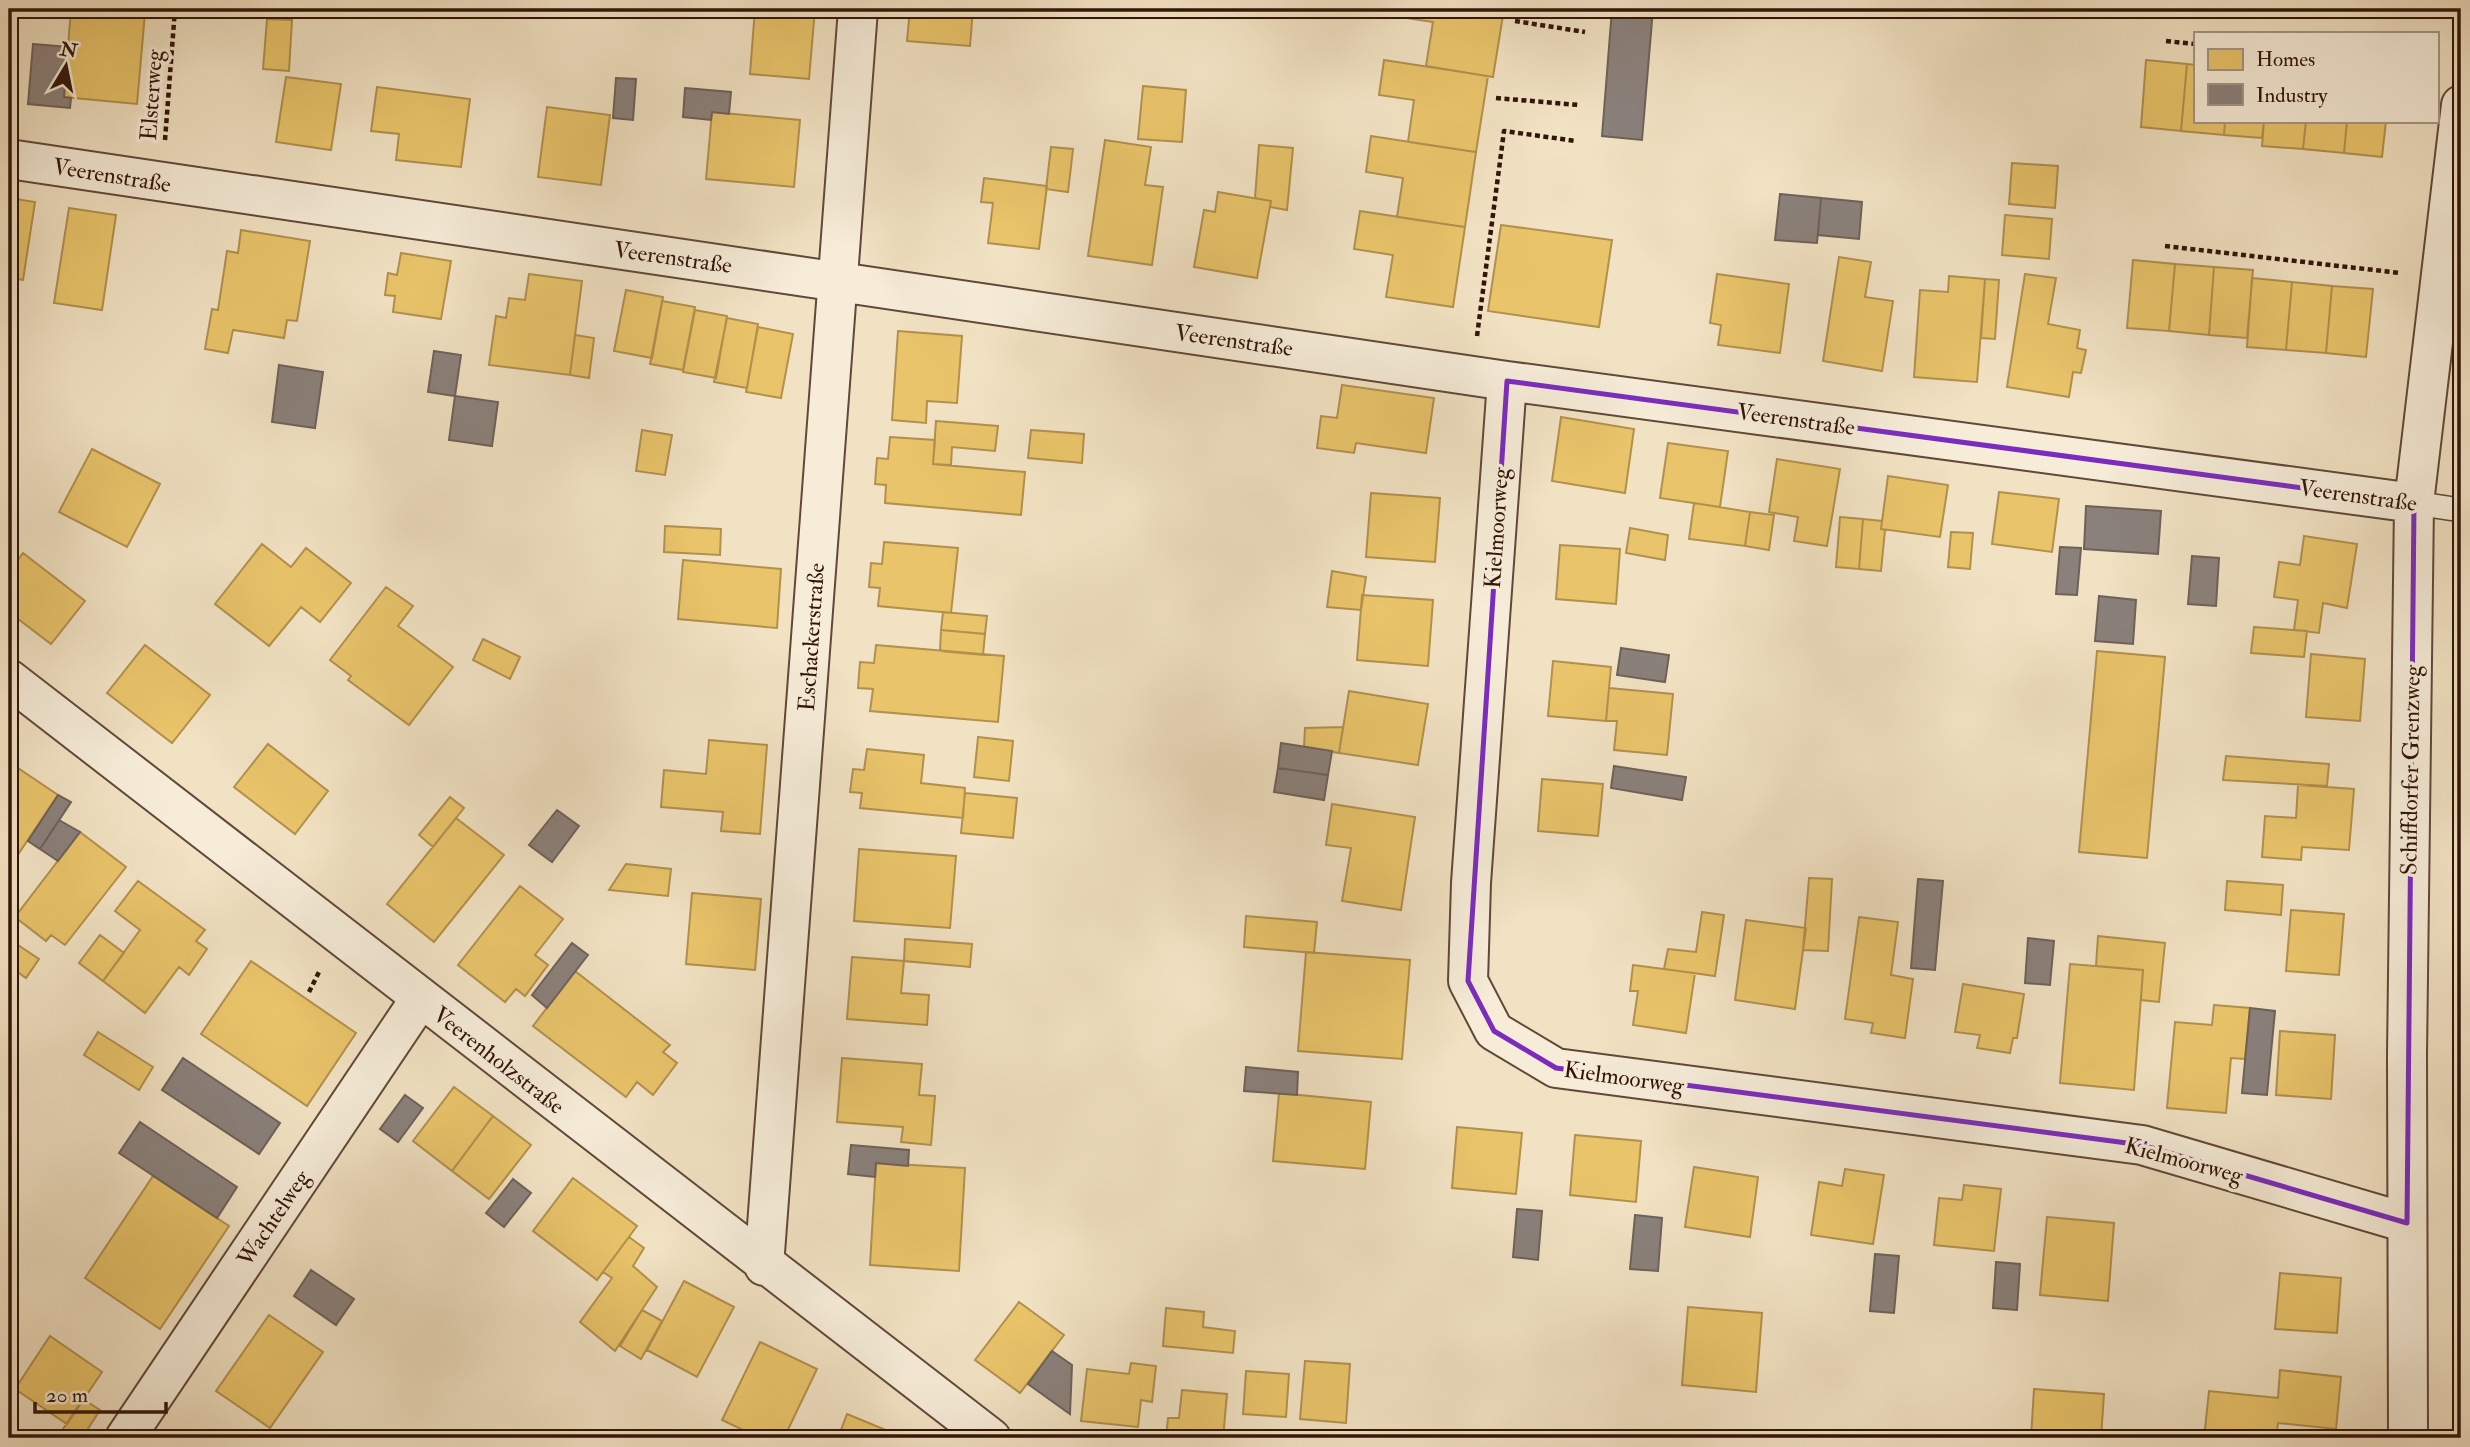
<svg xmlns="http://www.w3.org/2000/svg" width="2470" height="1447" font-family="'IM FELL Double Pica',serif">
<rect width="100%" height="100%" fill="#f1e2c3"/>
<filter id="stains"><feTurbulence type="fractalNoise" baseFrequency=".00286" numOctaves="4"/><feColorMatrix values="0 0 0 0 .2 0 0 0 0 .09 0 0 0 0 .02 0 0 0 .5 -.17"/></filter>
<radialGradient id="worn" r=".72"><stop offset=".6" stop-color="#630" stop-opacity="0"/><stop offset="1" stop-color="#630" stop-opacity=".3"/></radialGradient>
<path fill="#e9c46a" stroke="#b2904d" stroke-width="2" d="M71 9 145 13 137 104 64 97Z
M755 9H815L809 79 750 74Z
M910 9H973L970 46 907 41Z
M1400 9H1504L1493 77 1426 66 1433 22 1399 17Z
M267 19 292 20 289 71 263 69Z
M1384 60 1488 76 1476 152 1408 142 1414 100 1379 95Z
M2146 60 2187 64 2181 131 2141 127Z
M2187 64 2195 65V121H2225L2224 135 2181 131Z
M286 77 341 84 331 150 276 142Z
M1143 86 1186 90 1182 142 1138 139Z
M377 87 470 99 461 167 396 160 399 134 371 131Z
M547 107 610 115 601 185 538 177Z
M712 112 800 120 794 187 706 179Z
M2225 121H2264L2262 138 2224 135Z
M2264 121H2306L2303 149 2262 146Z
M2306 121H2347L2344 153 2303 149Z
M2347 121H2386L2382 157 2344 153Z
M1371 136 1476 152 1465 227 1397 217 1403 178 1366 172Z
M1105 140 1151 147 1145 185 1163 187 1152 265 1088 256Z
M1259 145 1293 148 1287 210 1270 207 1271 201 1255 198Z
M1051 147 1073 149 1068 192 1046 189Z
M2012 163 2058 166 2055 208 2009 204Z
M984 178 1047 186 1039 249 988 243 993 203 981 202Z
M1218 192 1271 201 1257 278 1194 267 1204 210 1215 212Z
M9 198 35 202 23 280 9 277Z
M69 208 116 215 102 310 54 303Z
M1360 211 1465 227 1453 307 1386 297 1393 255 1354 249Z
M2005 215 2052 219 2049 259 2002 255Z
M1501 225 1612 240 1599 327 1488 311Z
M241 230 310 241 297 321 287 320 284 338 233 330 228 353 205 349 212 309 218 310 227 251 238 253Z
M401 253 451 261 441 319 393 312 395 296 385 295 388 273 397 275Z
M1839 257 1871 262 1865 297 1893 301 1882 371 1823 361Z
M2133 260 2175 264 2169 331 2127 328Z
M2175 264 2214 267 2209 335 2169 331Z
M2214 267 2253 270 2247 338 2209 335Z
M529 274 582 281 570 375 489 365 496 316 506 318 509 298 525 300Z
M1717 274 1789 284 1780 353 1718 345 1721 325 1710 323Z
M2025 274 2056 278 2048 324 2080 330 2077 348 2086 350 2081 373 2073 372 2069 397 2007 387Z
M1949 276 1985 279 1977 382 1914 377 1920 290 1948 292Z
M2252 278 2292 282 2286 350 2247 347Z
M1985 279 1999 280 1995 339 1981 338Z
M2292 282 2332 286 2326 353 2286 350Z
M2332 286 2373 289 2366 357 2326 353Z
M626 290 663 297 652 358 614 351Z
M662 301 695 307 683 370 650 364Z
M695 310 727 316 716 378 683 372Z
M727 318 758 324 747 388 714 382Z
M758 327 793 334 781 398 746 392Z
M898 331 962 336 957 403 927 401 926 423 892 420Z
M575 335 594 338 589 378 570 375Z
M1342 385 1434 398 1426 453 1356 443 1354 453 1317 448 1321 416 1337 418Z
M1561 417 1634 429 1625 493 1552 481Z
M936 421 998 426 995 451 952 447 951 465 933 464Z
M642 430 672 435 665 475 636 471Z
M1031 430 1084 434 1082 463 1028 458Z
M890 437 935 440 933 464 1025 472 1021 515 885 503 886 485 875 484 877 458 888 459Z
M1668 443 1728 451 1720 507 1660 498Z
M92 449 160 484 127 547 59 512Z
M1777 459 1840 469 1827 546 1794 541 1798 517 1769 512Z
M1888 476 1948 485 1940 537 1881 529Z
M1999 492 2059 499 2052 552 1992 544Z
M1371 493 1440 498 1435 562 1366 557Z
M1694 503 1750 512 1745 546 1689 539Z
M1750 512 1774 515 1769 550 1745 546Z
M1840 517 1863 519 1859 569 1836 567Z
M1863 519 1882 521 1881 529 1885 530 1881 571 1859 569Z
M665 526 721 529 720 555 664 552Z
M1630 528 1668 535 1665 560 1626 553Z
M1951 532 1973 533 1970 569 1948 567Z
M2304 536 2357 544 2347 608 2323 603 2319 633 2294 630 2298 600 2274 597 2279 562 2300 565Z
M884 542 958 548 951 613 878 606 880 588 869 587 871 563 882 564Z
M262 544 291 567 306 548 351 583 320 622 301 607 269 646 215 604Z
M1560 545 1620 549 1616 604 1556 599Z
M23 553 85 601 51 644 9 612V572Z
M683 560 781 569 777 628 678 619Z
M1332 571 1366 577 1361 610 1327 607Z
M386 587 413 606 398 626 453 667 409 725 348 680 351 676 330 660Z
M1362 595 1433 600 1428 666 1357 660Z
M943 612 987 616 985 634 941 630Z
M2254 627 2307 631 2304 657 2251 653Z
M941 630 985 634 983 655 940 651Z
M483 639 520 657 510 679 473 660Z
M145 645 210 695 172 743 107 693Z
M876 645 1004 656 998 722 870 711 873 689 858 688 860 662 874 663Z
M2097 651 2165 657 2147 858 2079 852Z
M2311 654 2365 659 2360 721 2306 717Z
M1553 661 1611 667 1606 721 1548 716Z
M1609 688 1673 694 1667 755 1614 750 1617 721H1606Z
M1349 691 1428 704 1418 765 1339 753Z
M1343 727 1339 753 1304 747 1305 728Z
M978 737 1013 741 1009 781 974 777Z
M709 740 767 745 760 834 721 831 723 812 661 807 664 770 706 774Z
M268 744 328 791 295 834 234 787Z
M867 749 924 755 921 783 965 788 963 818 860 808 862 793 850 792 853 769 864 770Z
M2226 756 2329 764 2327 786 2223 780Z
M9 762 58 795 19 853 9 846Z
M1542 779 1603 784 1598 836 1538 831Z
M2298 785 2354 789 2349 850 2302 847 2301 860 2262 857 2265 816 2296 818Z
M965 793 1017 798 1013 838 961 833Z
M450 797 464 808 433 847 419 835Z
M1332 804 1415 817 1401 910 1342 901 1351 848 1326 845Z
M456 818 504 855 434 942 387 904Z
M80 832 126 867 65 945 51 935 46 941 15 917Z
M859 849 956 856 950 928 854 921Z
M626 864 671 869 668 896 609 890Z
M1809 878 1832 879 1828 951 1803 950Z
M138 881 205 930 196 941 207 949 189 975 179 967 145 1013 103 981 140 930 115 911Z
M2227 881 2283 885 2281 915 2225 910Z
M520 886 563 919 535 955 548 965 525 996 516 989 505 1002 458 965Z
M692 893 761 899 755 970 686 964Z
M2291 910 2344 914 2339 975 2286 971Z
M1702 912 1724 915 1715 976 1664 969 1668 949 1696 952Z
M1246 916 1317 922 1314 953 1244 947Z
M1859 917 1898 922 1891 975 1913 979 1905 1038 1871 1033 1873 1023 1845 1019Z
M1746 920 1806 928 1795 1009 1735 1000Z
M100 935 124 953 103 981 79 963Z
M2098 936 2165 943 2159 1002 2141 1000 2143 970 2096 966Z
M9 939 39 959 26 978 9 966Z
M905 939 972 944 970 967 904 961Z
M1306 952 1410 960 1402 1059 1298 1051Z
M852 957 904 961 901 993 929 995 927 1025 847 1019Z
M251 961 356 1033 307 1106 201 1034Z
M2070 964 2143 970 2134 1090 2060 1083Z
M1633 965 1695 973 1686 1033 1633 1025 1638 991H1630Z
M575 971 670 1045 663 1052 677 1063 653 1095 637 1082 626 1097 533 1026Z
M1963 984 2024 994 2017 1038H2013L2010 1053 1977 1048 1980 1035 1955 1032Z
M2214 1005 2250 1008 2245 1059 2231 1058 2226 1113 2167 1108 2175 1022 2212 1025Z
M2280 1031 2335 1035 2331 1099 2276 1095Z
M98 1032 153 1067 139 1090 84 1055Z
M842 1058 922 1064 919 1095 935 1096 931 1145 901 1142 903 1127 837 1122Z
M454 1087 493 1116 452 1171 413 1141Z
M1279 1093 1371 1102 1365 1169 1273 1161Z
M493 1116 531 1145 489 1199 452 1171Z
M1457 1127 1522 1133 1516 1194 1452 1188Z
M1575 1135 1641 1141 1636 1202 1570 1195Z
M876 1163 965 1168 959 1271 870 1265Z
M1694 1167 1758 1177 1750 1237 1685 1227Z
M1845 1169 1884 1175 1873 1244 1811 1235 1819 1182 1842 1186Z
M153 1176 229 1226 160 1329 85 1278Z
M573 1178 637 1226 597 1280 533 1231Z
M1964 1185 2001 1189 1994 1251 1934 1245 1939 1198 1962 1200Z
M2047 1217 2114 1223 2108 1301 2040 1295Z
M629 1237 644 1248 633 1266 657 1287 615 1351 580 1322 612 1278 603 1272Z
M2280 1273 2341 1278 2337 1333 2275 1329Z
M684 1281 734 1307 697 1377 647 1350Z
M1019 1302 1064 1335 1020 1393 975 1360Z
M1688 1307 1762 1313 1756 1392 1682 1385Z
M1166 1308 1204 1312 1203 1327 1235 1331 1233 1353 1163 1346Z
M642 1310 662 1321 641 1359 620 1346Z
M269 1315 323 1352 270 1428 216 1391Z
M50 1336 102 1372 67 1424 15 1389Z
M760 1342 817 1369 784 1438H760L722 1420Z
M1305 1361 1350 1364 1346 1423 1300 1419Z
M1131 1363 1156 1366 1152 1402 1141 1400 1138 1427 1081 1421 1087 1369 1129 1374Z
M2280 1370 2341 1377 2336 1429 2278 1423 2276 1438H2204L2209 1391 2278 1398Z
M1246 1371 1289 1374 1286 1417 1243 1414Z
M2034 1389 2104 1394 2101 1438H2031Z
M1182 1390 1227 1394 1223 1438H1166L1168 1418H1179Z
M83 1399 100 1410 82 1438H57Z
M847 1414 905 1438H838Z"/>
<path fill="#8a817c" stroke="#6f615a" stroke-width="2" d="M1612 9H1653L1642 140 1602 136Z
M33 44 68 47 64 97 71 98 70 108 28 104Z
M616 78 636 79 633 120 613 118Z
M685 88 731 92 729 114 712 112 711 120 683 117Z
M1780 194 1821 198 1817 243 1775 240Z
M1821 198 1862 202 1859 239 1818 235Z
M434 351 461 355 455 396 428 392Z
M279 365 323 372 315 428 272 422Z
M455 396 498 402 492 446 449 440Z
M2086 506 2161 511 2158 554 2084 549Z
M2060 547 2081 548 2077 595 2056 594Z
M2192 556 2219 558 2216 606 2188 604Z
M2099 596 2136 600 2133 644 2095 641Z
M1621 648 1669 655 1665 682 1617 675Z
M1281 743 1332 751 1328 775 1278 768Z
M1614 766 1686 777 1682 800 1611 788Z
M1278 768 1328 775 1324 800 1274 792Z
M58 795 71 802 40 849 28 841Z
M557 810 579 826 552 862 529 845Z
M59 820 80 832 58 861 40 849Z
M1918 879 1943 881 1935 970 1911 968Z
M2028 938 2054 941 2050 985 2025 983Z
M572 943 588 955 547 1008 532 995Z
M2250 1008 2275 1011 2267 1095 2242 1093Z
M183 1058 280 1123 259 1154 162 1090Z
M1246 1067 1298 1072 1297 1095 1244 1091Z
M405 1095 423 1108 398 1142 380 1129Z
M140 1122 237 1187 217 1218 119 1153Z
M851 1145 909 1150 908 1166 876 1163 875 1177 848 1174Z
M513 1179 531 1193 504 1227 486 1213Z
M1517 1209 1542 1211 1538 1260 1513 1257Z
M1635 1215 1662 1218 1658 1271 1630 1269Z
M1875 1254 1899 1256 1894 1313 1870 1311Z
M1996 1262 2020 1264 2017 1310 1993 1308Z
M311 1270 354 1299 336 1325 294 1296Z
M1052 1351 1072 1365 1070 1414 1028 1384Z"/>
<g fill="none" stroke-linecap="round" stroke-linejoin="round">
<g stroke="#614838" stroke-width="26">
<path id="service" d="M2414 503 2461 510"/>
</g>
<g stroke="#614838" stroke-width="42">
<path id="minor" d="M9 159 1507 381 2414 503
M1507 381 1471 883 1468 981 1494 1031 1556 1068 2142 1145 2407 1223
M9 679 991 1438
M764 1266 858 9
M125 1438 420 999
M2408 1438 2407 1055 2414 503 2461 105"/>
</g>
<path stroke="#311509" stroke-width="4.5" stroke-dasharray="5 3.5" stroke-linecap="butt" d="M1515 21 1585 32
M2166 41 2195 44
M1496 98 1579 105
M165 140 175 9
M2165 246 2400 273
M1477 336 1504 131 1576 141
M309 992 320 970"/>
<use href="#service" stroke="#f6ecd8" stroke-width="23"/>
<use href="#minor" stroke="#f6ecd8" stroke-width="38"/>
</g>
<path fill="none" stroke="#7b2cbf" stroke-width="5" stroke-linejoin="round" d="M1507 381 2414 503 2407 1223 2142 1145 1556 1068 1494 1031 1468 981Z"/>
<g text-anchor="middle" stroke-width="7" stroke-linejoin="round" paint-order="stroke">
<g font-size="23" fill="#311509" stroke="#f6ecd8">
<text transform="translate(151 95) rotate(-86)" y="8">Elsterweg</text>
<text transform="translate(112 175) rotate(9)" y="8">Veerenstraße</text>
<text transform="translate(673 257) rotate(8)" y="8">Veerenstraße</text>
<text transform="translate(1234 340) rotate(8)" y="8">Veerenstraße</text>
<text transform="translate(1796 419) rotate(8)" y="8">Veerenstraße</text>
<text transform="translate(2358 495) rotate(8)" y="8">Veerenstraße</text>
<text transform="translate(1496 528) rotate(-86)" y="8">Kielmoorweg</text>
<text transform="translate(811 637) rotate(-86)" y="8">Eschackerstraße</text>
<text transform="translate(2410 770) rotate(-89)" y="8">Schiffdorfer Grenzweg</text>
<text transform="translate(499 1060) rotate(38)" y="8">Veerenholzstraße</text>
<text transform="translate(1624 1077) rotate(8)" y="8">Kielmoorweg</text>
<text transform="translate(2184 1160) rotate(15)" y="8">Kielmoorweg</text>
<text transform="translate(273 1218) rotate(-56)" y="8">Wachtelweg</text>
</g>
</g>
<rect width="2470" height="1447" fill="none" stroke="#f1e2c3" stroke-width="35"/>
<rect x="10" y="10" width="2449" height="1426" fill="none" stroke="#311509" stroke-width="3.5"/>
<rect x="18" y="18" width="2435" height="1412" fill="none" stroke="#311509" stroke-width="2"/>
<rect x="2194" y="32" width="245" height="91" fill="#f6ecd8" stroke="#a79685" stroke-width="2"/>
<rect x="2208" y="49" width="35" height="21" fill="#e9c46a" stroke="#a79685" stroke-width="2"/>
<text x="2256" y="66" font-size="21" fill="#311509">Homes</text>
<rect x="2208" y="84" width="35" height="21" fill="#8a817c" stroke="#a79685" stroke-width="2"/>
<text x="2256" y="102" font-size="21" fill="#311509">Industry</text>
<g transform="translate(66 66) rotate(10)" stroke="#f6ecd8" stroke-width="5" paint-order="stroke">
<path d="M0-5L12 26L0 18L-12 26Z" fill="#311509"/>
<text y="-10" font-size="19" font-weight="bold" text-anchor="middle" fill="#311509">N</text>
</g>
<path d="M35 1402v10h131v-10" fill="none" stroke="#311509" stroke-width="3.5"/>
<text x="46" y="1402" font-size="21" fill="#311509" stroke="#f6ecd8" stroke-width="5" paint-order="stroke">20 m</text>
<rect width="100%" height="100%" filter="url(#stains)"/>
<rect width="100%" height="100%" fill="url(#worn)"/>
</svg>
